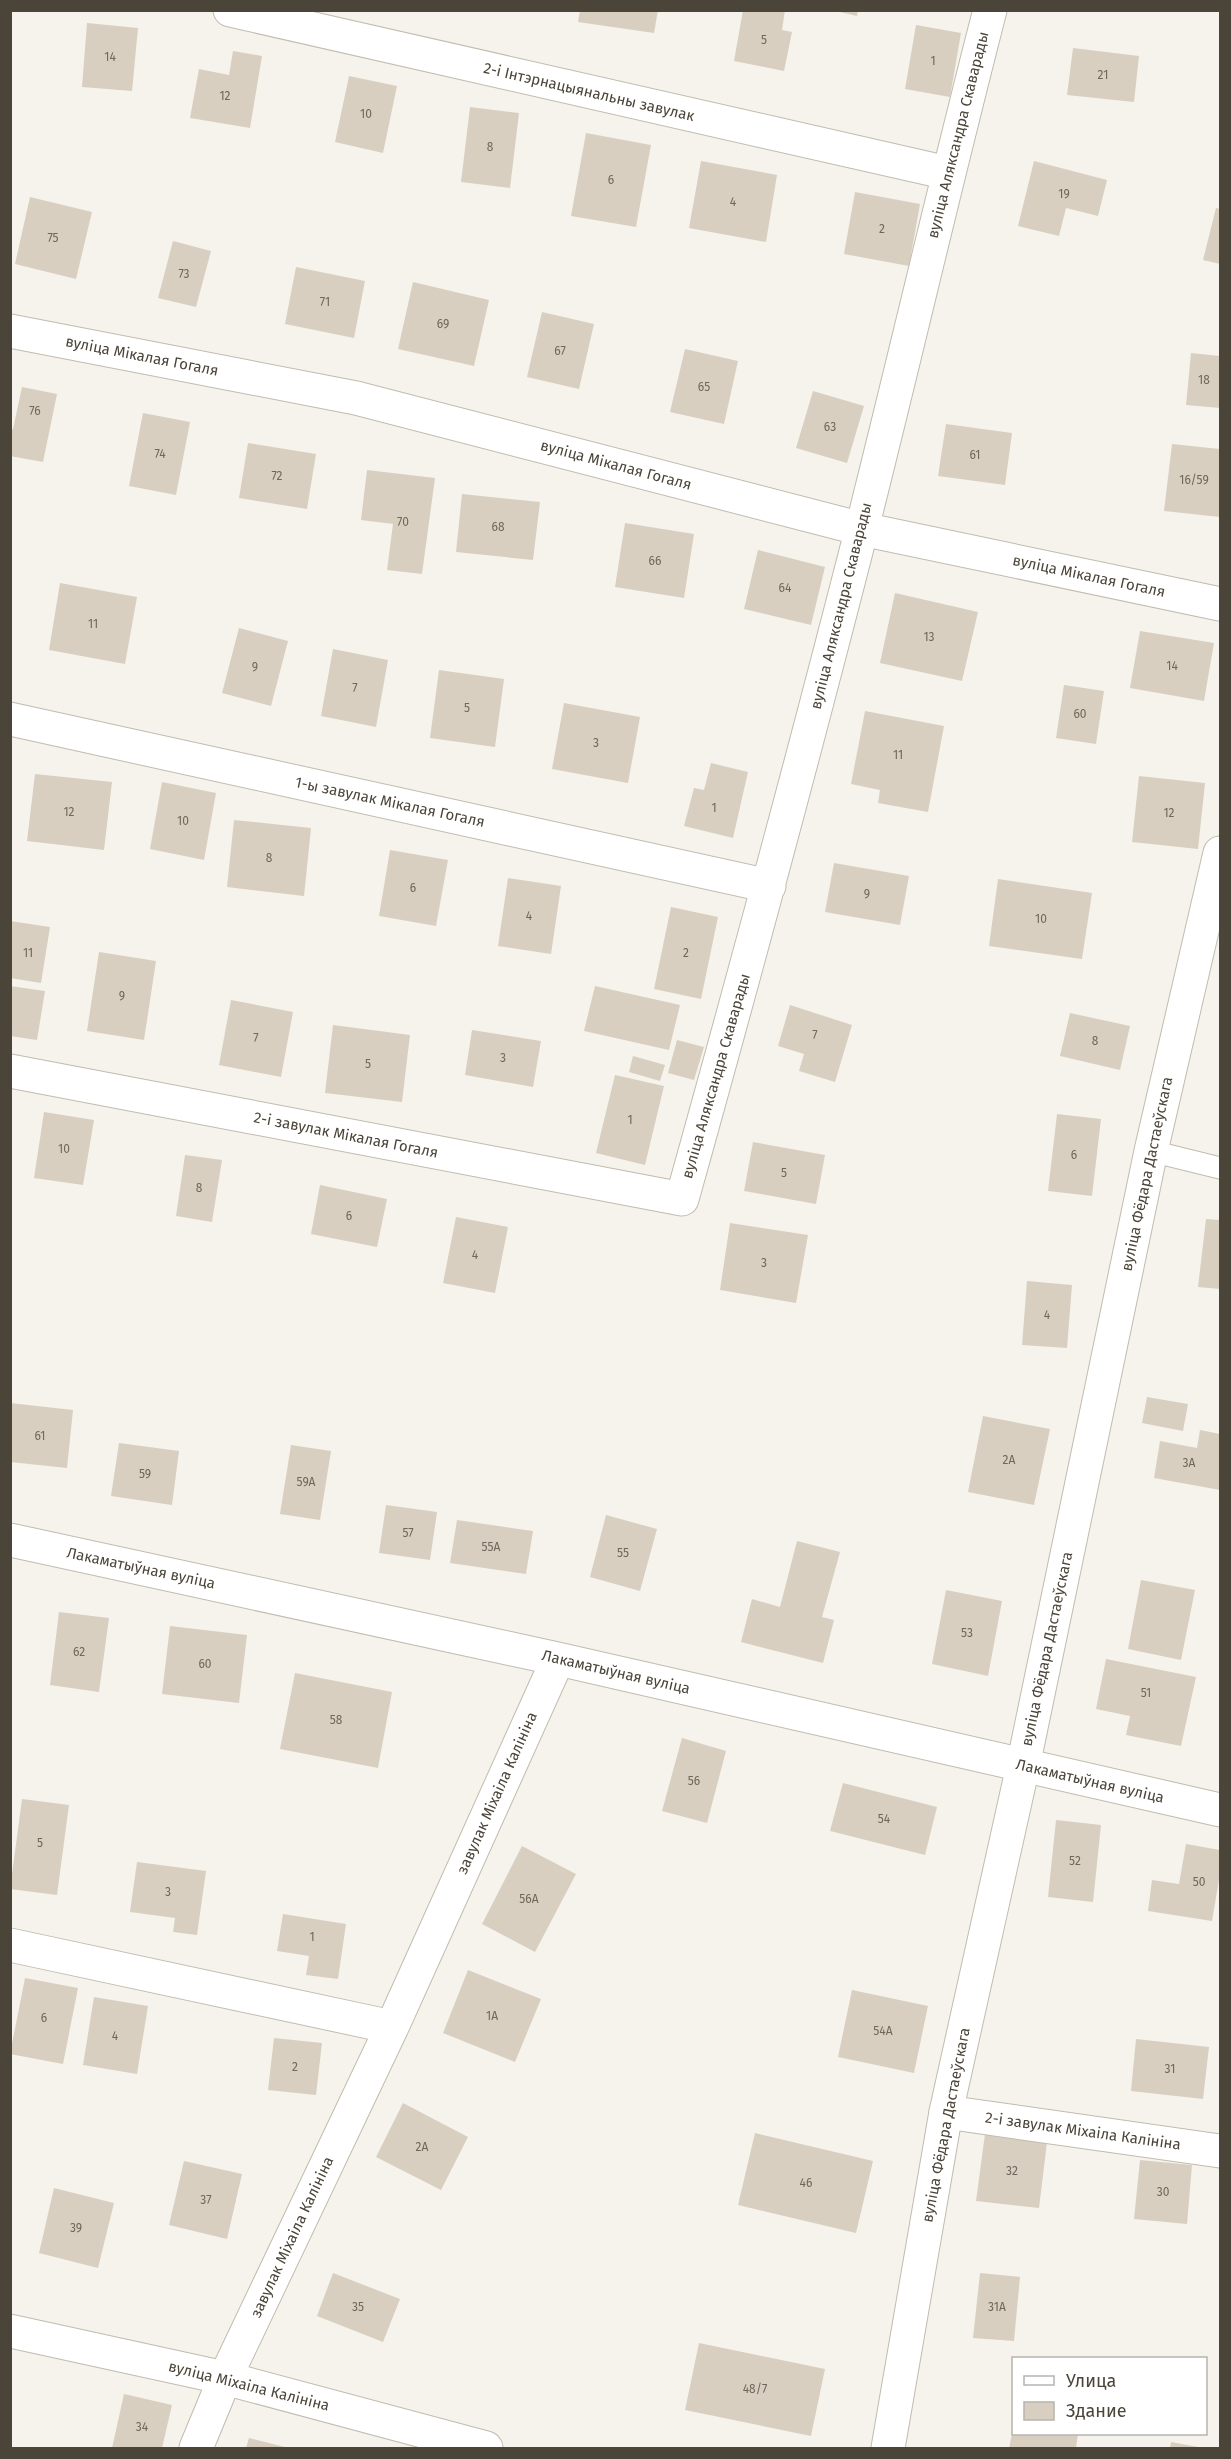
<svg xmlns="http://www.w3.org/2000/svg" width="1231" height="2459" font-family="'Fira Sans',sans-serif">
<rect width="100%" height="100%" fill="#f6f3ec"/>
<path fill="#d8cfc1" d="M580 10H658L654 33 578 22Z
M743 10H785L782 30 792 32 784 71 734 61Z
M831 10H858L857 16Z
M87 23 138 28 132 91 82 87Z
M916 25 961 33 950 97 905 89Z
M1073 48 1139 56 1134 102 1067 95Z
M233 51 262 56 250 128 190 118 199 69 229 75Z
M349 76 397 86 383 153 335 142Z
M470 107 519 113 510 188 461 182Z
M586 133 651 145 636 227 571 216Z
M701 161 777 175 766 242 689 228Z
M1034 161 1107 180 1098 216 1066 208 1059 236 1018 226Z
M855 192 920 204 909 266 844 254Z
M30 197 92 212 76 279 15 264Z
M1216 208 1220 209V264L1203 260Z
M173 241 211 251 196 307 158 298Z
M296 267 365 281 354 338 285 324Z
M413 282 489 300 474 366 398 349Z
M542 312 594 324 579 389 527 377Z
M685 349 738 361 724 424 670 412Z
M1191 353 1220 356V408L1186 405Z
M22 387 57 394 43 462 10 456V429H13Z
M813 391 864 406 847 463 796 448Z
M143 413 190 422 176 495 129 486Z
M946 424 1012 433 1005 485 938 476Z
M248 443 316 454 307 509 239 498Z
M1172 444 1220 449V517L1164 511Z
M367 470 435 478 422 574 387 570 393 524 361 520Z
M462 494 540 502 533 560 456 552Z
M625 523 694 534 684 598 615 587Z
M758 550 825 567 811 625 744 609Z
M60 583 137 597 125 664 49 650Z
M895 593 978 612 962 681 880 663Z
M239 628 288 641 271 706 222 693Z
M1140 631 1214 643 1204 701 1130 688Z
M333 649 388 660 376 727 321 716Z
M439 670 504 679 495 747 430 738Z
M1064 685 1104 691 1096 744 1056 738Z
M564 703 640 717 628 783 552 769Z
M865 711 944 726 928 812 878 803 880 790 851 784Z
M711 763 748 772 733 838 684 826 694 788 704 790Z
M35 774 112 782 104 850 27 841Z
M1139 776 1205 783 1198 849 1132 842Z
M162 782 216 793 204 860 150 849Z
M234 820 311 828 304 896 227 887Z
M390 850 448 860 436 926 379 916Z
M834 863 909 876 900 925 825 912Z
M508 878 561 886 551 954 498 946Z
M998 879 1092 893 1082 959 989 946Z
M671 907 718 917 701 999 654 989Z
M10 921 50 927 41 983 10 978Z
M99 952 156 961 144 1040 87 1031Z
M10 986 45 991 37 1040 10 1036Z
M595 986 680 1005 669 1050 584 1031Z
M231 1000 293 1012 281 1077 219 1065Z
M790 1005 852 1025 835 1082 799 1071 804 1054 778 1046Z
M1070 1013 1130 1026 1120 1070 1060 1056Z
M333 1025 410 1035 402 1102 325 1093Z
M472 1030 541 1041 533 1087 465 1075Z
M677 1040 704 1047 694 1080 668 1073Z
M633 1056 665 1065 660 1081 629 1072Z
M615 1075 664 1086 645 1165 596 1153Z
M44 1112 94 1120 83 1185 34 1178Z
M1057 1114 1101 1119 1092 1196 1048 1191Z
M753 1142 825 1155 816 1204 744 1191Z
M185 1155 222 1160 212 1222 176 1216Z
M320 1185 387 1199 377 1247 311 1234Z
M456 1217 508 1227 495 1293 443 1283Z
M1206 1219 1220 1220V1289L1198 1287Z
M730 1223 808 1235 796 1303 720 1290Z
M1027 1281 1072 1285 1067 1348 1022 1345Z
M1147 1397 1188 1404 1183 1431 1142 1423Z
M10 1403 73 1410 67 1468 10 1462Z
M983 1416 1050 1429 1034 1505 968 1492Z
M1200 1430 1220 1434V1490L1154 1478 1160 1441 1197 1448Z
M119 1443 179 1451 172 1505 111 1496Z
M291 1445 331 1451 320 1520 280 1514Z
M386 1505 437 1512 430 1560 379 1553Z
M606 1515 657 1529 640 1591 590 1577Z
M457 1520 533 1531 526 1574 450 1563Z
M797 1541 840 1552 822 1617 834 1620 823 1663 741 1642 752 1599 780 1607Z
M1141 1580 1195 1590 1181 1660 1128 1649Z
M946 1590 1002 1601 988 1676 932 1664Z
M59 1612 109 1618 99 1692 50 1685Z
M170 1626 247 1635 239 1703 162 1694Z
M1106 1659 1196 1677 1181 1746 1126 1735 1130 1716 1096 1709Z
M295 1673 392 1692 378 1768 280 1749Z
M682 1738 726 1751 707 1823 662 1811Z
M843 1783 937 1807 925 1855 830 1831Z
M22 1799 69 1805 57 1895 10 1889Z
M1056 1820 1101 1825 1093 1902 1048 1897Z
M1186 1844 1220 1850V1874L1212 1921 1148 1911 1152 1880 1179 1884Z
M522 1846 576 1874 535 1952 482 1924Z
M137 1862 206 1871 197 1935 173 1932 175 1918 130 1912Z
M283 1914 346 1924 338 1979 306 1975 309 1956 277 1951Z
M468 1970 541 1999 515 2062 443 2033Z
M25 1978 78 1988 63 2064 10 2054Z
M852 1990 928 2006 914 2073 838 2057Z
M94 1997 148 2006 137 2074 83 2065Z
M274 2038 322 2043 316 2095 268 2090Z
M1136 2039 1209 2047 1203 2099 1131 2091Z
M403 2103 468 2137 441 2190 376 2157Z
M755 2133 873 2161 856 2233 738 2205Z
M985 2134 1047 2142 1039 2208 976 2201Z
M1140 2160 1192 2165 1187 2224 1134 2219Z
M184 2161 242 2174 227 2239 169 2225Z
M54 2188 114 2203 98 2268 39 2253Z
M333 2273 400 2299 383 2342 317 2316Z
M980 2273 1020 2277 1014 2341 973 2338Z
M699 2343 825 2369 811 2436 685 2410Z
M124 2394 172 2405 162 2448H112Z
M1012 2434H1078L1076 2448H1009Z
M249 2438 289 2448H246Z
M1171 2442 1198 2447V2448H1170Z"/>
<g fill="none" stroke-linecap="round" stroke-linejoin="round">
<g stroke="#c2bbae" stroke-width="23">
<path id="service" d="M1151 1151 1220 1168"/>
</g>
<g stroke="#c2bbae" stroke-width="35">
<path id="minor" d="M230 10 948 173
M10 331 356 398 862 529 1220 604
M10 719 769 886
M10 1071 682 1199C744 977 804 755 861 532 905 358 945 184 990 10
M10 1540 558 1659 1220 1810
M10 1945 392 2027
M946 2112 1220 2151
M10 2331 225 2378 486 2448
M196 2448 225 2378 392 2027 558 1659"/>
</g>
<g stroke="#c2bbae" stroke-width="35">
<path id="tertiary" d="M888 2448 946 2112 1023 1766 1151 1151 1220 853"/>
</g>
<use href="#service" stroke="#fff" stroke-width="21"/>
<use href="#minor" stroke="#fff" stroke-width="33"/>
<use href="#tertiary" stroke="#fff" stroke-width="33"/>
</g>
<g text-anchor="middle" stroke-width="6" stroke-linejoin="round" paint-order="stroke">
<g font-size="12" fill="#6e675b">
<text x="764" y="44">5</text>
<text x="110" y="61">14</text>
<text x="933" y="65">1</text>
<text x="1103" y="79">21</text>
<text x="225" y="100">12</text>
<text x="366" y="118">10</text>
<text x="490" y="151">8</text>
<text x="611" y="184">6</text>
<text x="1064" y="198">19</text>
<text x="733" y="206">4</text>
<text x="882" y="233">2</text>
<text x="53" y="242">75</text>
<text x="184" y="278">73</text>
<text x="325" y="306">71</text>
<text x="443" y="328">69</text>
<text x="560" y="355">67</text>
<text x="1204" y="384">18</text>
<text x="704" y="391">65</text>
<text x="35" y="415">76</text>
<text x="830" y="431">63</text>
<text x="160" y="458">74</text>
<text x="975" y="459">61</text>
<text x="277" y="480">72</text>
<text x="1194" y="484">16/59</text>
<text x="403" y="526">70</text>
<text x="498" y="531">68</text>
<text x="655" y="565">66</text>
<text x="785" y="592">64</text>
<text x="93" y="628">11</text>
<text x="929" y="641">13</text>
<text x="1172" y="670">14</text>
<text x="255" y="671">9</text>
<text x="355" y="692">7</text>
<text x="467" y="712">5</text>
<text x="1080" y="718">60</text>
<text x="596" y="747">3</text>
<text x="898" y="759">11</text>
<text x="714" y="812">1</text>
<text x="69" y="816">12</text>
<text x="1169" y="817">12</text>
<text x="183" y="825">10</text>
<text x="269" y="862">8</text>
<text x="413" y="892">6</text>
<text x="867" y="898">9</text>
<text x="529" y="920">4</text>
<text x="1041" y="923">10</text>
<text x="28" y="957">11</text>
<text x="686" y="957">2</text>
<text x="122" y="1000">9</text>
<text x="815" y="1039">7</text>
<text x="256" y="1042">7</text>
<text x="1095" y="1045">8</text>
<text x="503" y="1062">3</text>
<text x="368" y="1068">5</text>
<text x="630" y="1124">1</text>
<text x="64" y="1153">10</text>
<text x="1074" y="1159">6</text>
<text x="784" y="1177">5</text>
<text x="199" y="1192">8</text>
<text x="349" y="1220">6</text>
<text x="475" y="1259">4</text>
<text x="764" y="1267">3</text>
<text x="1047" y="1319">4</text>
<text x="40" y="1440">61</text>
<text x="1009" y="1464">2А</text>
<text x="1189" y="1467">3А</text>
<text x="145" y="1478">59</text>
<text x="306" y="1486">59А</text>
<text x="408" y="1537">57</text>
<text x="491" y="1551">55А</text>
<text x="623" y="1557">55</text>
<text x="967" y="1637">53</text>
<text x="79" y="1656">62</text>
<text x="205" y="1668">60</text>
<text x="1146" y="1697">51</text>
<text x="336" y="1724">58</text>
<text x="694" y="1785">56</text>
<text x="884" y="1823">54</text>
<text x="40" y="1847">5</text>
<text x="1075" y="1865">52</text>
<text x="1199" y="1886">50</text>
<text x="168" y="1896">3</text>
<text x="529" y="1903">56А</text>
<text x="312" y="1941">1</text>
<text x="492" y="2020">1А</text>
<text x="44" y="2022">6</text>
<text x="883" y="2035">54А</text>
<text x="115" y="2040">4</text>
<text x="295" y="2071">2</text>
<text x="1170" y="2073">31</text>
<text x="422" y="2151">2А</text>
<text x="1012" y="2175">32</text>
<text x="806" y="2187">46</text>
<text x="1163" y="2196">30</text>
<text x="206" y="2204">37</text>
<text x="76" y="2232">39</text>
<text x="358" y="2311">35</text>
<text x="997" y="2311">31А</text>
<text x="755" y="2393">48/7</text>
<text x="142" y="2431">34</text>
</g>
<g font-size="15" fill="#4b4439" stroke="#fff">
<text transform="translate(589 92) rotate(13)" y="5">2-і Інтэрнацыянальны завулак</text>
<text transform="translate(958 135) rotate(-76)" y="5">вуліца Аляксандра Скаварады</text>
<text transform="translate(142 356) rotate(11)" y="5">вуліца Мікалая Гогаля</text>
<text transform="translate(616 465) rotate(15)" y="5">вуліца Мікалая Гогаля</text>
<text transform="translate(1089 576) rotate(12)" y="5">вуліца Мікалая Гогаля</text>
<text transform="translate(841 606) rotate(-76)" y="5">вуліца Аляксандра Скаварады</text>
<text transform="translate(390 802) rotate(12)" y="5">1-ы завулак Мікалая Гогаля</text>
<text transform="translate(716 1076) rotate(-74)" y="5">вуліца Аляксандра Скаварады</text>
<text transform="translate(346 1135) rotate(11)" y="5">2-і завулак Мікалая Гогаля</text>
<text transform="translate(1147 1174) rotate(-78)" y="5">вуліца Фёдара Дастаеўскага</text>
<text transform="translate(141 1568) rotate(12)" y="5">Лакаматыўная вуліца</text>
<text transform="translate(1047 1649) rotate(-78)" y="5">вуліца Фёдара Дастаеўскага</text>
<text transform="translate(616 1672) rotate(13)" y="5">Лакаматыўная вуліца</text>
<text transform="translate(1090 1781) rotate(13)" y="5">Лакаматыўная вуліца</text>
<text transform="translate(497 1793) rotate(-66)" y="5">завулак Міхаіла Калініна</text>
<text transform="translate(946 2125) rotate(-79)" y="5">вуліца Фёдара Дастаеўскага</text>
<text transform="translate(1083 2131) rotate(8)" y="5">2-і завулак Міхаіла Калініна</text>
<text transform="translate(292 2237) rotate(-65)" y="5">завулак Міхаіла Калініна</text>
<text transform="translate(249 2386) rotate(14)" y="5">вуліца Міхаіла Калініна</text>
</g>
</g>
<rect width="1231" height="2459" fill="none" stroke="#4b4439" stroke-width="24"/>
<rect x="1012" y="2357" width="195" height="78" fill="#ffffff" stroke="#b7b4b0" stroke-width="1.5"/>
<rect x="1024" y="2376" width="30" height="9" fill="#ffffff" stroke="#b7b4b0" stroke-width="1.5"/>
<text x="1066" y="2387" font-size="18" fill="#4b4439">Улица</text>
<rect x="1024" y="2402" width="30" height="18" fill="#d8cfc1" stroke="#b7b4b0" stroke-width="1.5"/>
<text x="1066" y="2417" font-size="18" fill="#4b4439">Здание</text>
</svg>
